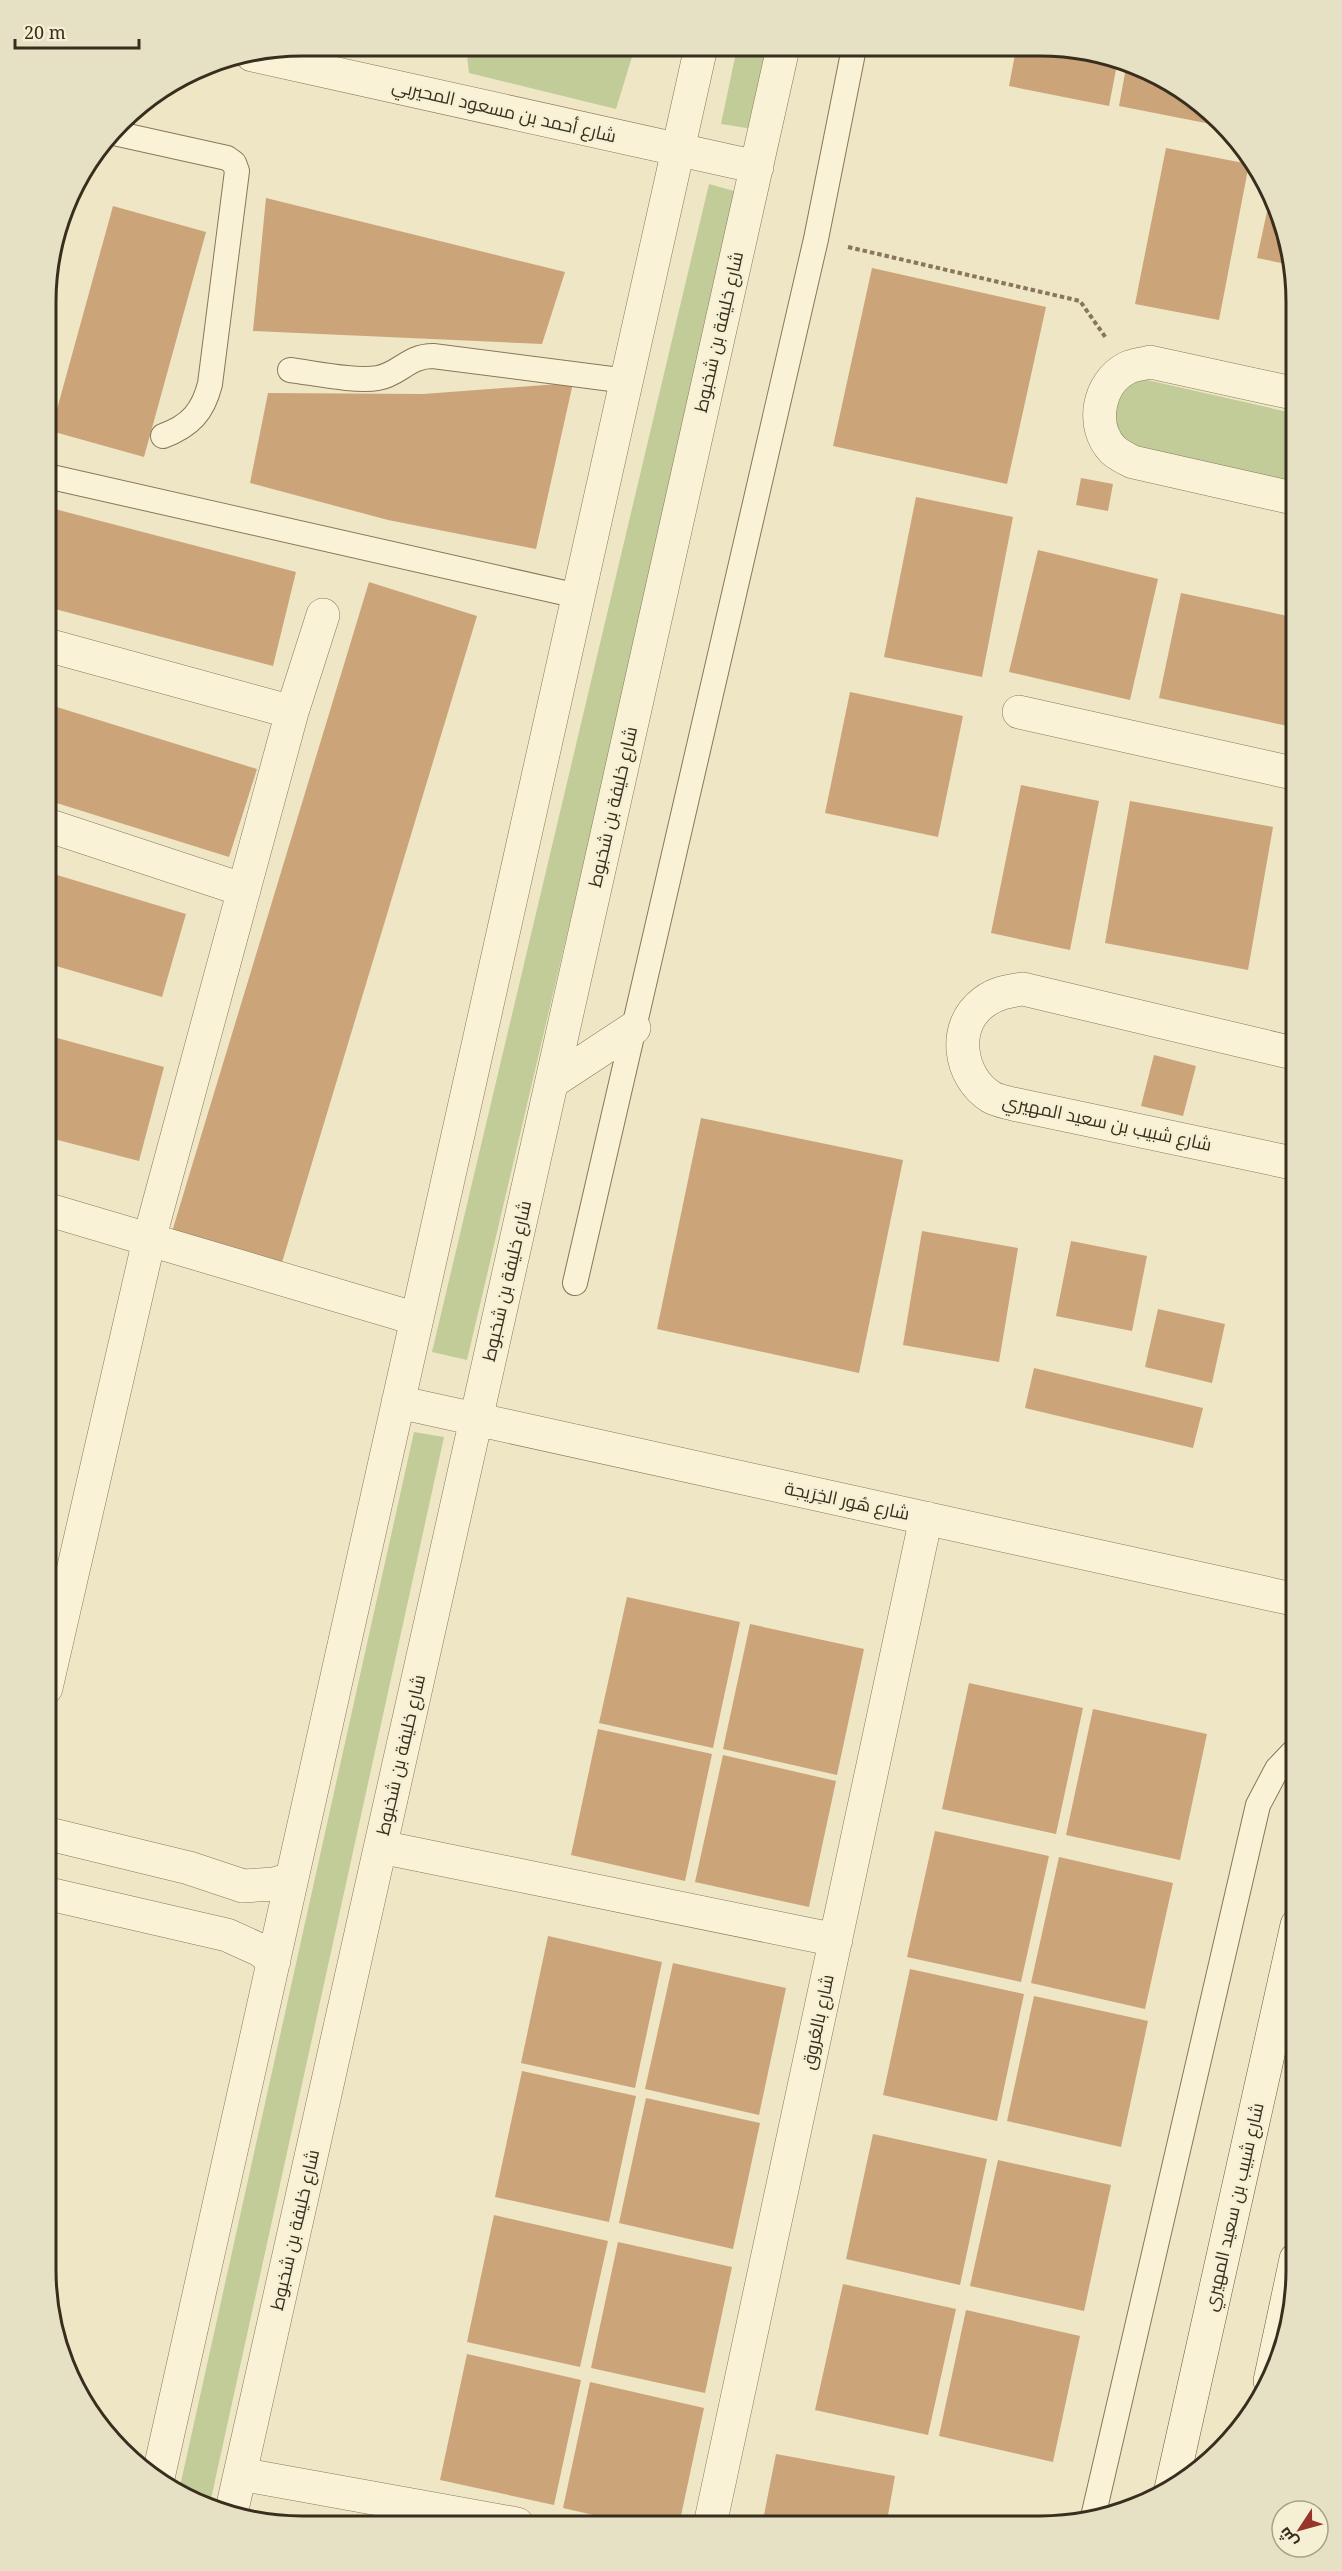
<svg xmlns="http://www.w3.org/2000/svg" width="1342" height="2571" font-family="'Noto Serif',Cairo,serif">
<rect width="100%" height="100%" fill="#eee6c4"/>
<path fill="#c1cc98" d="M466 46 635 47 616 109 469 73Z
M737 48H771L753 129 721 124Z
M709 184 741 193 467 1360 432 1352Z
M1125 375 1297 414V495L1117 457 1109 412Z
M414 1432 444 1437 209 2508 179 2491Z"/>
<path fill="#cca47a" d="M1016 49 1090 50 1118 59 1109 106 1009 86Z
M1127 62 1154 71 1209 108 1226 127 1119 106Z
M1166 148 1249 164 1219 320 1135 304Z
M1271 193 1283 220 1291 265 1257 258Z
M266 198 565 272 542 344 253 331Z
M113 206 206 232 144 457 51 431Z
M872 268 1046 307 1007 484 833 446Z
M573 383 536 549 388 520 250 483 268 393 423 394Z
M1081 478 1113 484 1108 511 1076 505Z
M916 497 1013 517 982 677 884 657Z
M47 507 296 572 273 666 47 607Z
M1038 550 1158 579 1130 700 1009 672Z
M369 582 477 616 280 1269 171 1235Z
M1181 593 1297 618V728L1159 698Z
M850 692 963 716 938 837 825 813Z
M47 704 257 769 229 857 47 800Z
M1021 785 1099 801 1070 950 991 933Z
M1130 801 1273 827 1248 970 1105 943Z
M47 872 186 914 162 997 46 963Z
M46 1035 164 1067 139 1161 46 1137Z
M1154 1055 1196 1066 1183 1116 1141 1106Z
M701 1118 903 1160 859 1373 657 1329Z
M922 1231 1018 1248 999 1362 903 1345Z
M1071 1241 1147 1256 1132 1331 1056 1316Z
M1158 1309 1225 1324 1212 1383 1145 1367Z
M1034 1368 1203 1408 1193 1448 1025 1408Z
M627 1597 740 1622 713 1748 599 1723Z
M750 1624 864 1649 837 1775 723 1749Z
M969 1683 1083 1708 1056 1834 942 1809Z
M1093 1709 1207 1734 1180 1860 1066 1835Z
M598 1729 712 1754 685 1881 571 1855Z
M723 1755 836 1781 809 1907 695 1882Z
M935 1831 1049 1856 1021 1982 907 1957Z
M1059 1857 1173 1883 1145 2009 1031 1983Z
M548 1936 662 1962 635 2088 521 2063Z
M673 1963 786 1988 759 2115 645 2089Z
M910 1969 1024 1994 997 2121 883 2095Z
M1034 1996 1148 2021 1121 2147 1007 2121Z
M522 2071 636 2096 609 2222 495 2197Z
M646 2098 760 2123 733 2249 619 2223Z
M873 2134 987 2159 960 2285 846 2259Z
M998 2160 1111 2185 1084 2311 970 2286Z
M494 2215 608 2241 580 2367 467 2342Z
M618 2242 732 2267 705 2393 591 2368Z
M843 2284 956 2309 928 2435 815 2410Z
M966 2310 1080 2336 1053 2462 939 2436Z
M467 2354 581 2380 554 2505 440 2480Z
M590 2382 704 2408 679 2525H637L563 2508Z
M776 2454 895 2476 886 2526 762 2525Z"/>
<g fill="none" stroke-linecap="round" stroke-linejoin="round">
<g stroke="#88775a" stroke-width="26">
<path id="lane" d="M114 133 227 158 234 163 237 171 210 384C203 412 190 426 163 436
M290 370C314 373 356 382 378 378 400 374 408 356 433 356L627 381
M47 476 578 596
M575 1283 816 239 854 48
M1093 2517 1258 1805 1277 1769 1297 1748"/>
</g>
<g stroke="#88775a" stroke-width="34">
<path id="street" d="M252 55 757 167
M1297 499 1133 462C1127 459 1118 455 1113 450 1090 426 1098 383 1127 368 1133 365 1143 364 1150 362L1297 394
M47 645 292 712
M1019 712 1297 774
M47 825 244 890
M552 1082 634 1028
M1297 1164 1013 1104C1006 1102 998 1101 991 1097 959 1077 951 1026 984 1002 996 993 1008 991 1023 989L1297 1054
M46 1209 417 1319
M398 1402 1297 1600
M46 1688 149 1240 292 712 323 615
M45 1833 189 1868 243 1886 274 1884 291 1879
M381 1847 836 1940
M45 1893 227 1935 260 1950 274 1961
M240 2474 517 2524
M158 2478 701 47
M231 2514 783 48
M710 2525 926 1518"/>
</g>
<g stroke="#6a583e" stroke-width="34">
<path id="secondary" d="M1270 2381 1296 2259
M1171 2489 1297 1925"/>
</g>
<path stroke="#88775a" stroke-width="4" stroke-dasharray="4.5 3" stroke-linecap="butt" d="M848 247 1080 301 1106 338"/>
<use href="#lane" stroke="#f9f2d7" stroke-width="24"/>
<use href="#street" stroke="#f9f2d7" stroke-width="33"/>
<use href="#secondary" stroke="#f9f2d7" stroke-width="33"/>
</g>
<g text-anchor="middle" stroke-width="4.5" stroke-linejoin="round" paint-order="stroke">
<g font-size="18" fill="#382e1e" stroke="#f5efd3">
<text transform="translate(504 111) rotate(13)" y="6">شارع أحمد بن مسعود المحيربي</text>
<text transform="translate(719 332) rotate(-77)" y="6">شارع خليفة بن شخبوط</text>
<text transform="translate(613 807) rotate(-77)" y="6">شارع خليفة بن شخبوط</text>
<text transform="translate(1107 1123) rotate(12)" y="6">شارع شبيب بن سعيد المهيري</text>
<text transform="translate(507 1281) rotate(-77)" y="6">شارع خليفة بن شخبوط</text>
<text transform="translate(847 1501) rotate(12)" y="6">شارع هُور الخِرَيجة</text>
<text transform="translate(401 1755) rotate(-77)" y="6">شارع خليفة بن شخبوط</text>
<text transform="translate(818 2022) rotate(-78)" y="6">شارع بالعُروق</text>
<text transform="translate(1234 2207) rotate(-77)" y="6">شارع شبيب بن سعيد المهيري</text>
<text transform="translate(295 2230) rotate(-77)" y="6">شارع خليفة بن شخبوط</text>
</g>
</g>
<path d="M0 0H1342V2571H0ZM302 56H1040A246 246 0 0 1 1286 302V2270A246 246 0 0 1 1040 2516H302A246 246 0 0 1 56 2270V302A246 246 0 0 1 302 56Z" fill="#e6e0c5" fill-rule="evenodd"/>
<path fill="none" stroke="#382e1e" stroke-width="3" d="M302 56H1040A246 246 0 0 1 1286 302V2270A246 246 0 0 1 1040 2516H302A246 246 0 0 1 56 2270V302A246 246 0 0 1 302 56Z"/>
<g transform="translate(1300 2529) rotate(234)"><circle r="28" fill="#f5efd3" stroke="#a9a28b" stroke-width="1.5"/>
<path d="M0-4.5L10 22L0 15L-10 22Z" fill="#97352b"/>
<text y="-9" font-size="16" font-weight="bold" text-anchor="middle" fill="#382e1e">ش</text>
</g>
<path d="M15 39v9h124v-9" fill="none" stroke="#382e1e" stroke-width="3"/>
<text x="24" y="39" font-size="18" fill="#382e1e" stroke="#f5efd3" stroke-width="4.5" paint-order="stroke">20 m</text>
</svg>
